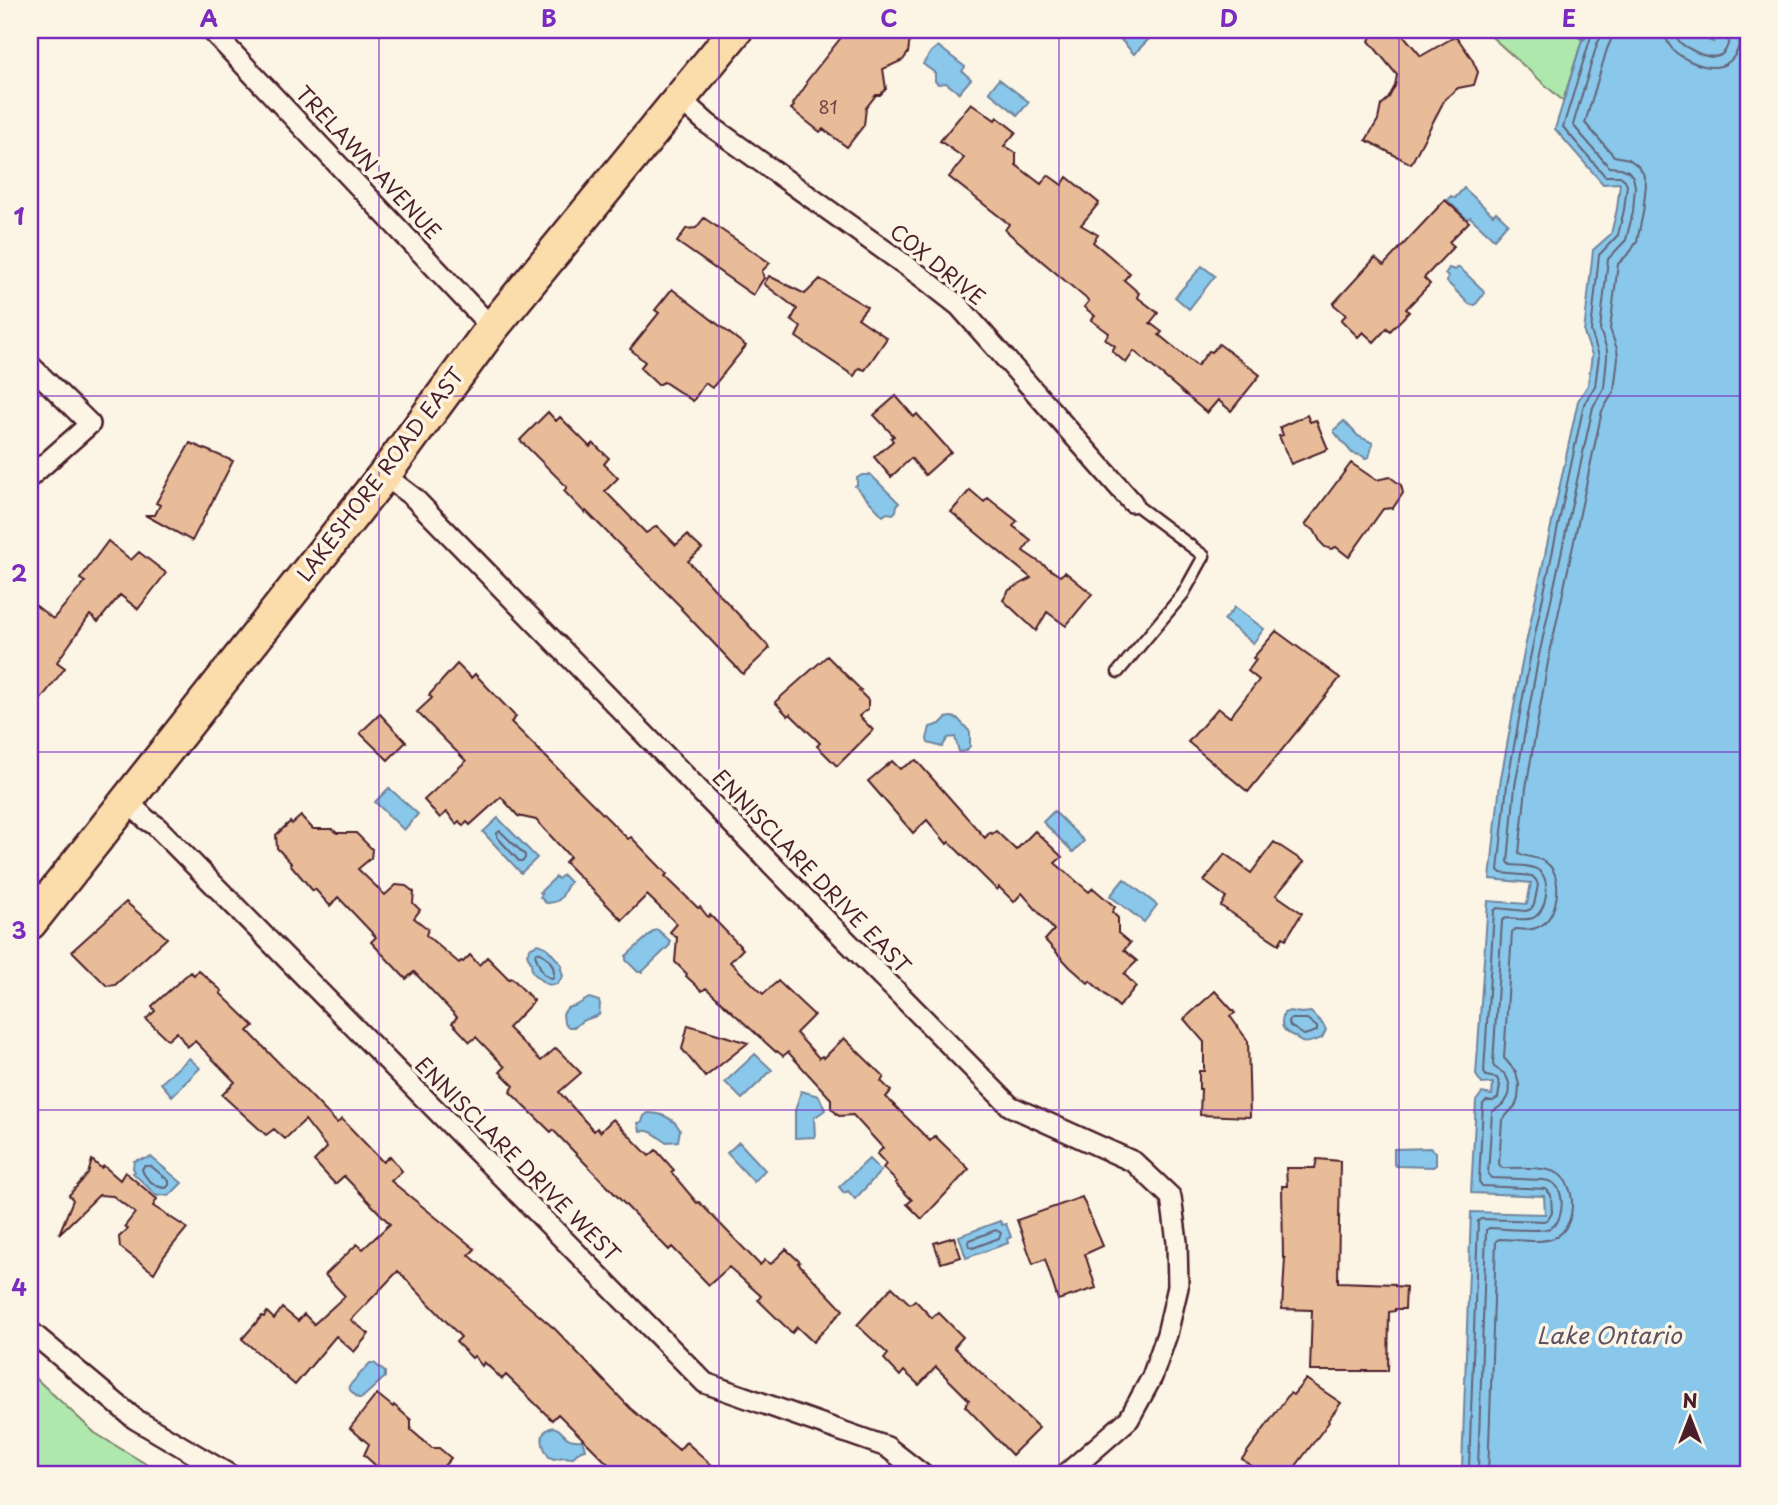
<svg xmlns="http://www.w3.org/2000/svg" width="1778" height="1505" font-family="'Playpen Sans',sans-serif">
<rect width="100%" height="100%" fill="#fcf5e5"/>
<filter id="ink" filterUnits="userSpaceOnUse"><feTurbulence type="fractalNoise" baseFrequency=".0143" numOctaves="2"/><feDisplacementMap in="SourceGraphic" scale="14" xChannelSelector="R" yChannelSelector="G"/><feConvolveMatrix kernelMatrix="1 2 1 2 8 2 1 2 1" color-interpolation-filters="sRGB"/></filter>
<g filter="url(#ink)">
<path fill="#aee8ad" stroke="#7c846c" stroke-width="2" d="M1484 30H1588L1583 37 1563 101Z
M30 1373 95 1433 164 1475H30Z"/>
<path fill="#89c8ea" stroke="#70849e" stroke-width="2" d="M1112 30H1146L1152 36 1134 54Z
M1588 30H1684L1713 42 1715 30H1748V1475H1457L1462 1468 1471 1212 1545 1214 1544 1196 1471 1193 1476 1101 1482 1093 1492 1095 1493 1083 1482 1084 1476 1075 1488 901 1527 904 1531 883 1490 879 1500 784 1523 657 1578 401 1588 385 1592 355 1584 333 1593 250 1611 234 1617 209 1620 183 1603 184 1555 129 1583 37Z
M938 46 965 67 962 71 971 79 959 93 946 83 938 84 935 81V73L923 64 931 52Z
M999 79 1029 102 1018 115 989 92Z
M1464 188 1493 215 1496 212 1508 223 1494 239 1470 217 1467 219 1447 200 1451 196 1455 198Z
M1202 266 1215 276 1189 309 1175 297Z
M1449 268 1455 270 1457 268H1460L1483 290 1484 294 1475 305 1469 304 1447 282 1448 277 1445 274Z
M1344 421 1358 436 1373 443 1369 457 1365 459 1363 456 1352 453 1334 432V430Z
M870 474 899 503 897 505 896 511 893 514 887 513 883 516 855 486 857 485V478L862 475H868Z
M1235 607 1264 629 1253 643 1224 620Z
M951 717 957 718 970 732V746L966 751 959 752 955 737 948 738 942 747 928 743 927 739 930 727 940 724 946 718Z
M389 788 418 814 404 830 375 802Z
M1054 811 1084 841 1073 852 1043 822Z
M498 818 537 858 521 873 483 832Z
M563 875 570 882C561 893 565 903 546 903L540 897 542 894 540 892 556 877 558 879Z
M1124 879 1157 905 1144 922 1110 896Z
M658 930 670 941V945L642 972H638L626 960V956L654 931Z
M538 944 546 947 562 965 561 969 563 976 557 984C542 987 542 979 532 972L531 963 527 954 531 947Z
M589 998 599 1001 600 1004 599 1015 582 1021 575 1027H569L564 1023 563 1014 567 1008 577 1005Z
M1290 1011 1301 1013 1311 1012C1316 1019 1323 1021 1326 1030L1322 1038C1313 1041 1302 1047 1296 1037 1283 1032 1279 1026 1284 1013Z
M755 1054 772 1070 742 1099 725 1082Z
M189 1058 200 1068 172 1096 161 1083Z
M801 1091 819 1096 825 1110 814 1118 815 1137 795 1138V1111Z
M648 1113C661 1113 674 1118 680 1130L678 1141 667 1142C657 1138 654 1129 640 1131L638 1123 642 1122 644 1116Z
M739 1142 765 1170 754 1182 727 1153Z
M1430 1148 1436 1152V1165L1433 1167 1396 1166 1394 1163V1149Z
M151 1157 182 1183 169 1196 162 1195 157 1196 133 1173 135 1172 133 1168 134 1161C140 1158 146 1160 151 1157Z
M869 1159 881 1171 855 1199 848 1191 844 1193 839 1187Z
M1000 1221 1002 1225 1006 1224 1011 1237 1007 1239 1008 1243 966 1258 959 1236Z
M370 1363H374L385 1372V1377L362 1398H358L350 1390 349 1386Z
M553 1427C566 1430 561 1442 582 1440L585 1449 581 1450 572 1458 564 1457 554 1459 549 1457C542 1447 537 1431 553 1427Z"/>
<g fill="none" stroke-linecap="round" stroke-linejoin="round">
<path stroke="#636377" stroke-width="2" d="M1665 30C1666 48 1677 55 1692 62 1722 75 1740 62 1741 30
M1675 30C1676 44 1686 47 1698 53 1721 63 1729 53 1730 30
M500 831 525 855V858L523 861H519L497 837V833Z
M537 952C547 954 557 967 553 978 542 978 539 964 535 955Z
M1291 1019H1307L1317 1027V1031L1304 1035 1290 1026 1289 1022Z
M144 1166H151L169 1181V1185L166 1188C156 1188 144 1178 142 1169Z
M996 1230 1001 1233 999 1238 973 1248 969 1246 968 1242 970 1240Z
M1466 1475 1469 1468 1478 1221 1481 1219 1544 1221 1549 1218 1552 1213 1551 1195 1546 1189 1482 1186 1479 1182 1483 1104 1486 1101H1493L1498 1098 1500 1085 1497 1078 1486 1076 1484 1072 1494 911 1497 908 1526 911 1531 909 1534 905 1538 885 1536 880 1532 876 1501 873 1498 870 1507 785 1530 658 1584 404 1595 386 1599 356 1591 331 1599 255 1618 235 1624 210 1627 185 1625 180 1620 176H1605L1563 127 1593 30
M1476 1475 1478 1469 1486 1230 1489 1228C1502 1228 1540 1233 1550 1228 1563 1223 1564 1199 1558 1188 1555 1183 1550 1181 1544 1180L1491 1178 1488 1174 1492 1112C1507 1103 1516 1093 1505 1074L1494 1067 1493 1064 1502 921 1505 918C1514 918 1525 921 1533 918 1547 912 1552 878 1538 870 1531 865 1519 866 1511 865L1508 862 1515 786 1538 660 1593 407 1604 388 1607 357V350L1600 330 1608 259 1626 240 1633 212 1635 186 1633 177 1628 171 1621 168 1609 167 1573 125 1597 44 1601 37 1602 30
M1488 1475 1496 1241 1499 1239C1514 1239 1541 1244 1554 1238 1577 1228 1578 1185 1557 1173 1544 1166 1517 1168 1502 1168L1499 1164 1502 1120 1515 1106 1518 1099 1519 1085 1516 1072 1504 1058 1512 932 1515 929C1525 930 1533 931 1542 925 1558 914 1563 879 1549 865 1540 856 1529 859 1519 853L1526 788 1548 662 1602 411 1614 391 1618 358 1617 349 1610 329 1618 264 1631 251 1637 241 1643 213 1646 184 1643 173 1638 166 1629 159 1614 156 1585 123 1607 49 1611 40 1612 30"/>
<path stroke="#70849e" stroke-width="7" d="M1571 30 1583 37"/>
</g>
<path fill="#e9bc99" stroke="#4a1f2b" stroke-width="2" d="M847 30H911L908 53 903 60 883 69 886 89 880 95H876L866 108 864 125 847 147 823 129 820 132 791 109 794 106 793 104 807 84 806 82Z
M1374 30H1399L1421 56 1456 36 1472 59 1478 72 1474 85 1458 88 1445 99 1411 164 1366 140 1378 120 1381 105 1388 99 1395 86 1397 75 1369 41Z
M971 103 995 120 997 117 1016 132 1004 146 1016 153V165L1041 184 1048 175 1062 185 1067 177 1099 203 1081 225 1098 235 1093 242 1130 273 1124 280 1139 293 1137 297 1158 313 1150 323 1162 332 1159 335 1197 366 1209 351 1212 352 1219 344 1260 375 1231 411 1218 400 1207 413 1134 351 1126 363 1112 351 1115 346 1105 339 1109 333 1091 320 1095 316 1084 307 1089 301 1005 230 1009 224 949 177 964 158 940 141Z
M1445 200 1469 222 1449 242 1454 246 1424 278 1430 284 1406 309 1409 312 1390 331 1387 328 1374 342 1363 332 1358 337 1341 320 1346 315 1333 304 1375 258 1384 265Z
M704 218 770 263 762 271 764 278 753 295 677 242 686 229 696 228Z
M769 276 805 294 820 279 867 307 858 318 887 338 865 370 859 368 854 376 796 337 801 327 791 320 797 309 764 284Z
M672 289 746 346 712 388 705 383 693 401 664 382 658 385 640 368 645 362 630 349 659 313 655 310Z
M896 396 914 417 917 414 951 452 925 475 911 458 891 477 874 457 893 441 891 438 894 436 874 415Z
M548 412 556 421 560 417 590 447 593 443 609 458 604 464 618 478 605 491 646 533 657 526 676 545 687 535 702 549 688 561 770 648 743 674 681 609 682 608 586 511 585 513 564 491 567 487 520 440Z
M1307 415 1310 422 1316 420 1328 449 1291 464 1279 436 1283 435 1280 427Z
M190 443 233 461 192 541 145 515H155L160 505 156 503Z
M1351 463 1376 480 1390 477 1401 485 1403 493 1393 508 1383 509 1349 557 1336 547 1331 549 1325 547 1321 543 1314 530 1305 525Z
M970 490 984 502 988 498 1017 521 1013 526 1031 540 1023 551 1060 576 1065 572 1092 594 1066 626 1047 612 1036 631 1003 600 1009 590 1031 578 951 512Z
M108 541 131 560 139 552 166 573 138 609 120 595 98 622 90 615 57 662 65 668 30 713V601L53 619 85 582 80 579Z
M1276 631 1340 678 1248 792 1188 742 1218 708 1230 717 1259 680 1248 671 1256 660 1253 658Z
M827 656 861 690 859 691 868 700V709L859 716 873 730 837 766 817 746 820 743 790 714 788 716 775 702Z
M457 664 471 678 475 674 516 717 511 722 628 839 631 837 667 874 665 876 698 908 700 907 708 917 710 915 743 949 730 962 763 994 778 981 814 1015 796 1033 819 1058 822 1056 824 1058 844 1038 884 1077 881 1081 891 1091 886 1097 930 1141 935 1136 969 1169 922 1219 907 1204 912 1200 895 1183 897 1182 883 1168 886 1164 877 1154 883 1148 853 1115 839 1116 831 1108V1099L788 1052 783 1056 777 1051 776 1052 706 988 702 991 686 976 687 974 675 962 677 938 670 932 677 924 647 895 622 920 565 862 570 857 536 820 518 816 501 797 470 825 467 822 463 826 459 821 456 824 447 812 440 818 424 800 466 761 417 712 432 698 429 695Z
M380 714 406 742 388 760 360 733Z
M916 760 985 838 990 832 992 834 996 831 1016 850 1035 831 1062 857 1055 863 1089 892 1093 888 1115 907 1112 912 1118 918V933L1130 943 1124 950 1137 961 1124 974 1136 986 1119 1007 1090 981 1088 983 1070 967 1045 940 1054 930 1022 893 1014 902 999 887 997 890 949 842 947 844 927 820 913 833 868 781 892 761 900 769Z
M301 816 313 829H332L337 833H356L372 849 371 858 358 869 385 895 396 885 406 886 414 892 413 903 420 910 414 918 428 929 426 935 459 963 461 961 463 962 470 955 479 965 487 957 509 979 512 978 534 1001 508 1028 541 1061 556 1048 581 1073 559 1092 594 1131 597 1128 600 1132 613 1119 649 1156 656 1150 674 1170 671 1172 697 1203 699 1202 760 1265 765 1260 771 1264 786 1249 800 1262 798 1263 843 1310 813 1342 797 1327 792 1333 758 1300 761 1296 729 1267 709 1285 672 1247 669 1250 553 1130 551 1132 510 1092 514 1086 500 1072 505 1067 476 1037 470 1042 452 1023 457 1017 414 972 406 979 371 942 376 937 338 897 330 906 315 889 313 891 290 864 291 863 277 848 276 835 290 822 292 824Z
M1274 842 1304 862 1276 895 1302 913 1286 939 1283 937 1279 944 1221 906 1226 897 1204 881 1225 854 1251 873Z
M126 902 167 938 115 985 107 986 72 951Z
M198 970 222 991 220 993 254 1026 248 1031 337 1123 342 1119 383 1162 390 1156 402 1171 391 1181 475 1249 469 1255 556 1330 630 1408 679 1450 686 1442 723 1475H619L558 1414 552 1420 506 1375 502 1379 484 1362 482 1366 474 1356 472 1358 456 1342 461 1337 398 1271 351 1320 369 1334 354 1352 336 1336 295 1385 242 1339 262 1316 264 1317 267 1312 274 1319 282 1308 298 1321 304 1314 314 1324 345 1296 325 1275 357 1244 363 1249 390 1224 344 1176 335 1184 314 1161 327 1148 305 1120 285 1139 274 1129 266 1135 222 1095 235 1082 195 1041 187 1047 177 1032 168 1040 146 1019 155 1011 152 1006 190 972 194 975Z
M1215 991 1235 1013 1230 1016 1248 1041 1250 1117 1200 1115 1201 1089H1199V1071H1204V1042L1184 1019Z
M688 1025 748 1043 705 1077 682 1049Z
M1317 1159 1340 1161 1338 1282 1395 1284V1286L1406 1287 1405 1309H1395V1311L1389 1312 1388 1371H1310L1312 1310 1282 1309 1285 1258H1283L1282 1186H1287L1286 1168H1315Z
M92 1160 101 1168 104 1166 120 1180 125 1172 157 1199 153 1206 187 1228 164 1256 154 1273 120 1247 119 1237 128 1229 125 1226 135 1213 113 1196 99 1195 59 1234 73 1200 69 1195 88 1174Z
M1082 1197 1103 1246 1085 1254 1096 1288 1058 1300 1045 1259 1033 1264 1017 1220Z
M954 1237 961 1257 941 1263 934 1243Z
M892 1287 910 1304 915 1300 932 1318 938 1312 963 1337 954 1347 1039 1428 1012 1455 965 1406 969 1400 936 1367 919 1385 904 1371 900 1376 884 1359 888 1354 857 1325Z
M1306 1379 1341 1403 1328 1420 1329 1422 1289 1475H1264L1242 1459 1290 1393 1293 1395Z
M377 1394 393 1407 394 1405 411 1420V1430L432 1448H439L451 1458 436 1475 428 1469 422 1475H386L364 1455 369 1444 350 1428Z"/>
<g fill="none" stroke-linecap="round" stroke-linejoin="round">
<g stroke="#4a1f2b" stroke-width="15">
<path id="lane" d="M1118 672 1183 594 1204 556 1132 502"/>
</g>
<g stroke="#4a1f2b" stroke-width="24">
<path id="street" d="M211 30 492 328
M680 99 708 124 922 277 959 306 1132 502
M30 365 90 424 30 477
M384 475 413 497 825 919 1010 1106 1134 1162 1171 1197 1177 1242 1178 1287 1167 1334 1152 1377 1129 1419 1065 1475
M127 801 147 820 155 825 705 1383 887 1447 923 1475
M30 1331 135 1419 230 1475"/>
</g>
<g stroke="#4a1f2b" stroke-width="37">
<path id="primary" d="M30 923 384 475 492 328 736 30"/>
</g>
<use href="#lane" stroke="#fcf5e5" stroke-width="10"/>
<use href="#street" stroke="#fcf5e5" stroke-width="19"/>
<use href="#primary" stroke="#faddab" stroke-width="32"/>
</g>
</g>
<path fill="none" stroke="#7b2cbf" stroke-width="2" stroke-opacity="0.55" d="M379 30V1475M719 30V1475M1059 30V1475M1399 30V1475M30 396H1748M30 752H1748M30 1110H1748"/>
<g text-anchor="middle" stroke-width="7" stroke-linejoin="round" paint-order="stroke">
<g font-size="18" fill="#724646">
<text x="828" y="114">81</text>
</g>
<g font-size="21" fill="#4a1f2b" stroke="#fcf5e5">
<text transform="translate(368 163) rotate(47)" y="7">TRELAWN AVENUE</text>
<text transform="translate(937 265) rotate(39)" y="7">COX DRIVE</text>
<text transform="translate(381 475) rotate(-53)" y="7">LAKESHORE ROAD EAST</text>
<text transform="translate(811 872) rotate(46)" y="7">ENNISCLARE DRIVE EAST</text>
<text transform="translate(517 1160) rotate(45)" y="7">ENNISCLARE DRIVE WEST</text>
</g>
<g font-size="23" font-style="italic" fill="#5d5264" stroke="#fcf5e5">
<text x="1609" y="1344">Lake Ontario</text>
</g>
</g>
<rect width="1778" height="1505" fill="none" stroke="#fcf5e5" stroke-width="77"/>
<g transform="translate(1690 1418)" stroke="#fcf5e5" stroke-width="5" paint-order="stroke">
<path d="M0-5L12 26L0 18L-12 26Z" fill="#4a1f2b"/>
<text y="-10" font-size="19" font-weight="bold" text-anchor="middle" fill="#4a1f2b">N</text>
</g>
<rect x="38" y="38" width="1702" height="1428" fill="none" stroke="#7b2cbf" stroke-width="2.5"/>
<g font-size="23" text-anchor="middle" font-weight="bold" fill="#7b2cbf">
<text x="209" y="27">A</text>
<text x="549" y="27">B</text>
<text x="889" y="27">C</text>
<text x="1229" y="27">D</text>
<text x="1569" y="27">E</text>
<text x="19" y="225">1</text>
<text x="19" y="582">2</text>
<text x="19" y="939">3</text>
<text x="19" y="1296">4</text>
</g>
</svg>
